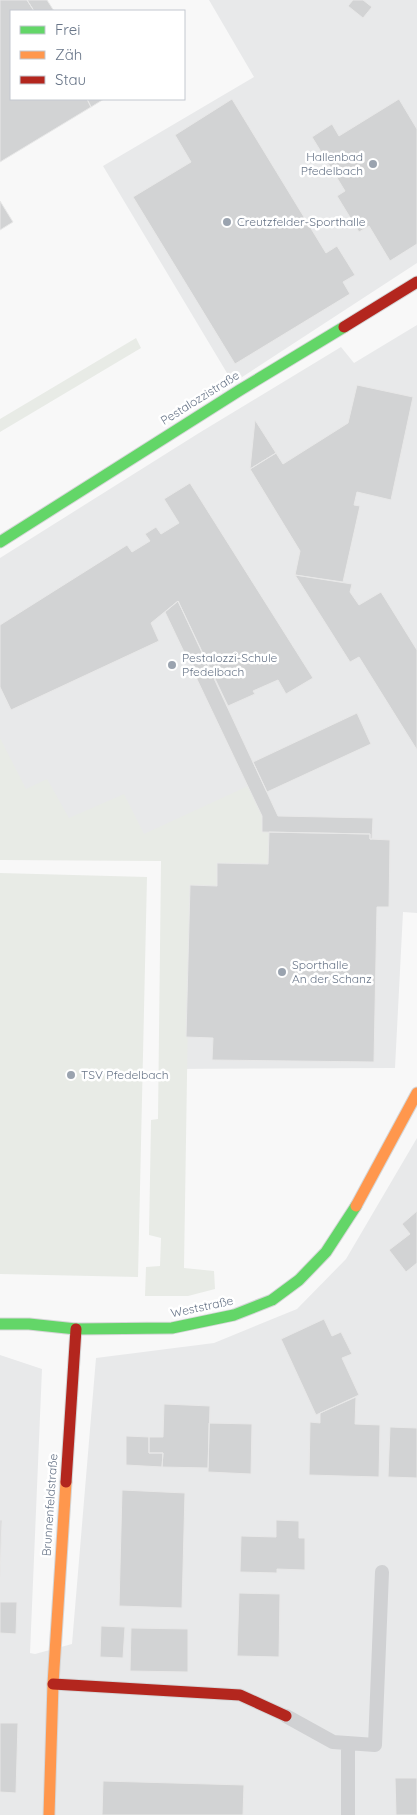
<svg xmlns="http://www.w3.org/2000/svg" width="417" height="1815" font-family="Quicksand,sans-serif">
<rect width="100%" height="100%" fill="#f8f8f8"/>
<path fill="#e8e9ea" d="M209 0H417V263L233 383 103 166 254 77Z
M417 325V913L403 912 395 1068 163 1069 167 855 0 841V558L199 433 341 347 354 363Z
M417 1138V1815H0V1355L42 1369 30 1653 35 1654 72 1644 96 1358 214 1343 297 1309 346 1259Z"/>
<path fill="#e8ebe6" d="M136 338 141 348 0 432V419Z
M0 738 26 789 47 779 69 818 124 794 144 834 248 786 262 816V832H269L268 864 217 863V886L190 885 184 1268 214 1271 215 1289 188 1296H145L146 1267 160 1266 161 1238 149 1235 151 1120 158 1119 161 861 0 860Z
M0 873 147 877 138 1277 0 1274Z"/>
<path fill="#d2d3d4" stroke="#e8e8e8" d="M0 0H27L34 11H11V99H87L91 107 0 162Z
M27 0H47L54 11H34Z
M353 0H363L372 7 363 18 348 6Z
M87 99H104L91 107Z
M232 99 326 253 337 246 355 275 343 282 350 294 235 364 133 197 191 162 175 135Z
M399 99 417 129V244L390 261 369 226 359 232 337 196 345 191 312 137 332 124 339 136Z
M0 201 13 222 0 230Z
M357 385 413 397 391 500 357 492 354 505 360 506 343 582 295 575 300 551 250 469 276 453 283 464 348 423Z
M255 420 276 453 250 469Z
M190 483 313 678 286 694 278 680 253 691 255 694 228 706 178 601 151 623 159 641 11 710 0 687V625L127 545 132 552 150 541 145 534 156 527 161 534 179 523 164 499Z
M295 575 352 584 350 592 359 605 381 592 417 650V750L359 657 350 662Z
M178 601 278 816 373 818 372 839H370V834L262 832V816L165 612Z
M357 713 371 744 267 792 253 762Z
M269 832 370 834V839L390 840 389 907H377L374 1062 212 1060 213 1038 186 1037 190 885 217 886V863L268 864Z
M417 1211V1263L406 1272 389 1250 410 1234 402 1224Z
M324 1319 332 1336 341 1332 352 1354 342 1358 359 1395 316 1415 281 1339Z
M356 1397 355 1424 380 1425 379 1477 309 1475 310 1422 320 1423V1413Z
M164 1404 210 1406 208 1468 162 1467 163 1453H149V1437H163Z
M209 1423 252 1424 251 1474 208 1472Z
M390 1427 417 1428V1478L388 1477Z
M126 1436 149 1437V1453H163L162 1467 126 1465Z
M122 1490 185 1493 182 1608 119 1606Z
M0 1520H2L0 1577Z
M276 1520 299 1521V1538H305V1570L277 1569V1573L240 1572 241 1536 276 1537Z
M239 1593 280 1594 279 1657 237 1656Z
M0 1602H17L16 1634 0 1633Z
M101 1626 125 1627 123 1658 100 1657Z
M131 1628 188 1629V1672L130 1671Z
M0 1723H18L16 1793 0 1792Z
M395 1778H417V1815H396Z
M103 1781 244 1785 243 1815H102Z"/>
<g fill="none" stroke-linecap="round" stroke-linejoin="round">
<g stroke="#d5d6d7" stroke-width="13">
<path id="fast" d="M0 542 240 390 344 327
M0 1324H29L76 1329 172 1328 234 1315 272 1300 299 1280 326 1252 356 1206"/>
</g>
<g stroke="#d5d6d7" stroke-width="13">
<path id="slow" d="M356 1206 417 1093
M49 1815 53 1684 66 1482"/>
</g>
<g stroke="#d5d6d7" stroke-width="13">
<path id="jam" d="M344 327 417 282
M66 1482 76 1329
M53 1684 240 1695 286 1716"/>
</g>
<path stroke="#d0d1d3" stroke-width="14" d="M286 1716 333 1742 375 1745 382 1572
M348 1743V1815"/>
<use href="#fast" stroke="#63d668" stroke-width="11"/>
<use href="#slow" stroke="#ff974d" stroke-width="11"/>
<use href="#jam" stroke="#b3261e" stroke-width="11"/>
</g>
<g fill="#9aa3af" stroke="#fff" stroke-width="2">
<circle cx="373" cy="164" r="5"/>
<circle cx="227" cy="222" r="5"/>
<circle cx="172" cy="665" r="5"/>
<circle cx="282" cy="972" r="5"/>
<circle cx="71" cy="1075" r="5"/>
</g>
<g text-anchor="middle" stroke-width="5" stroke-linejoin="round" paint-order="stroke">
<g font-size="12" fill="#687588" stroke="#fff" text-anchor="start">
<text x="363" y="161" text-anchor="end">Hallenbad<tspan x="363" dy="14">Pfedelbach</tspan></text>
<text x="237" y="226">Creutzfelder-Sporthalle</text>
<text x="182" y="662">Pestalozzi-Schule<tspan x="182" dy="14">Pfedelbach</tspan></text>
<text x="292" y="969">Sporthalle<tspan x="292" dy="14">An der Schanz</tspan></text>
<text x="81" y="1079">TSV Pfedelbach</text>
</g>
<g font-size="12" fill="#687588" stroke="#fff">
<text transform="translate(200 398) rotate(-32)" y="4">Pestalozzistraße</text>
<text transform="translate(202 1307) rotate(-12)" y="4">Weststraße</text>
<text transform="translate(50 1505) rotate(-86)" y="4">Brunnenfeldstraße</text>
</g>
</g>
<rect x="10" y="10" width="175" height="90" fill="#ffffff" stroke="#c3c8cf"/>
<rect x="20" y="26" width="25" height="8" fill="#63d668" stroke="#c3c8cf"/>
<text x="55" y="35" font-size="15" fill="#687588">Frei</text>
<rect x="20" y="51" width="25" height="8" fill="#ff974d" stroke="#c3c8cf"/>
<text x="55" y="60" font-size="15" fill="#687588">Zäh</text>
<rect x="20" y="76" width="25" height="8" fill="#b3261e" stroke="#c3c8cf"/>
<text x="55" y="85" font-size="15" fill="#687588">Stau</text>
</svg>
